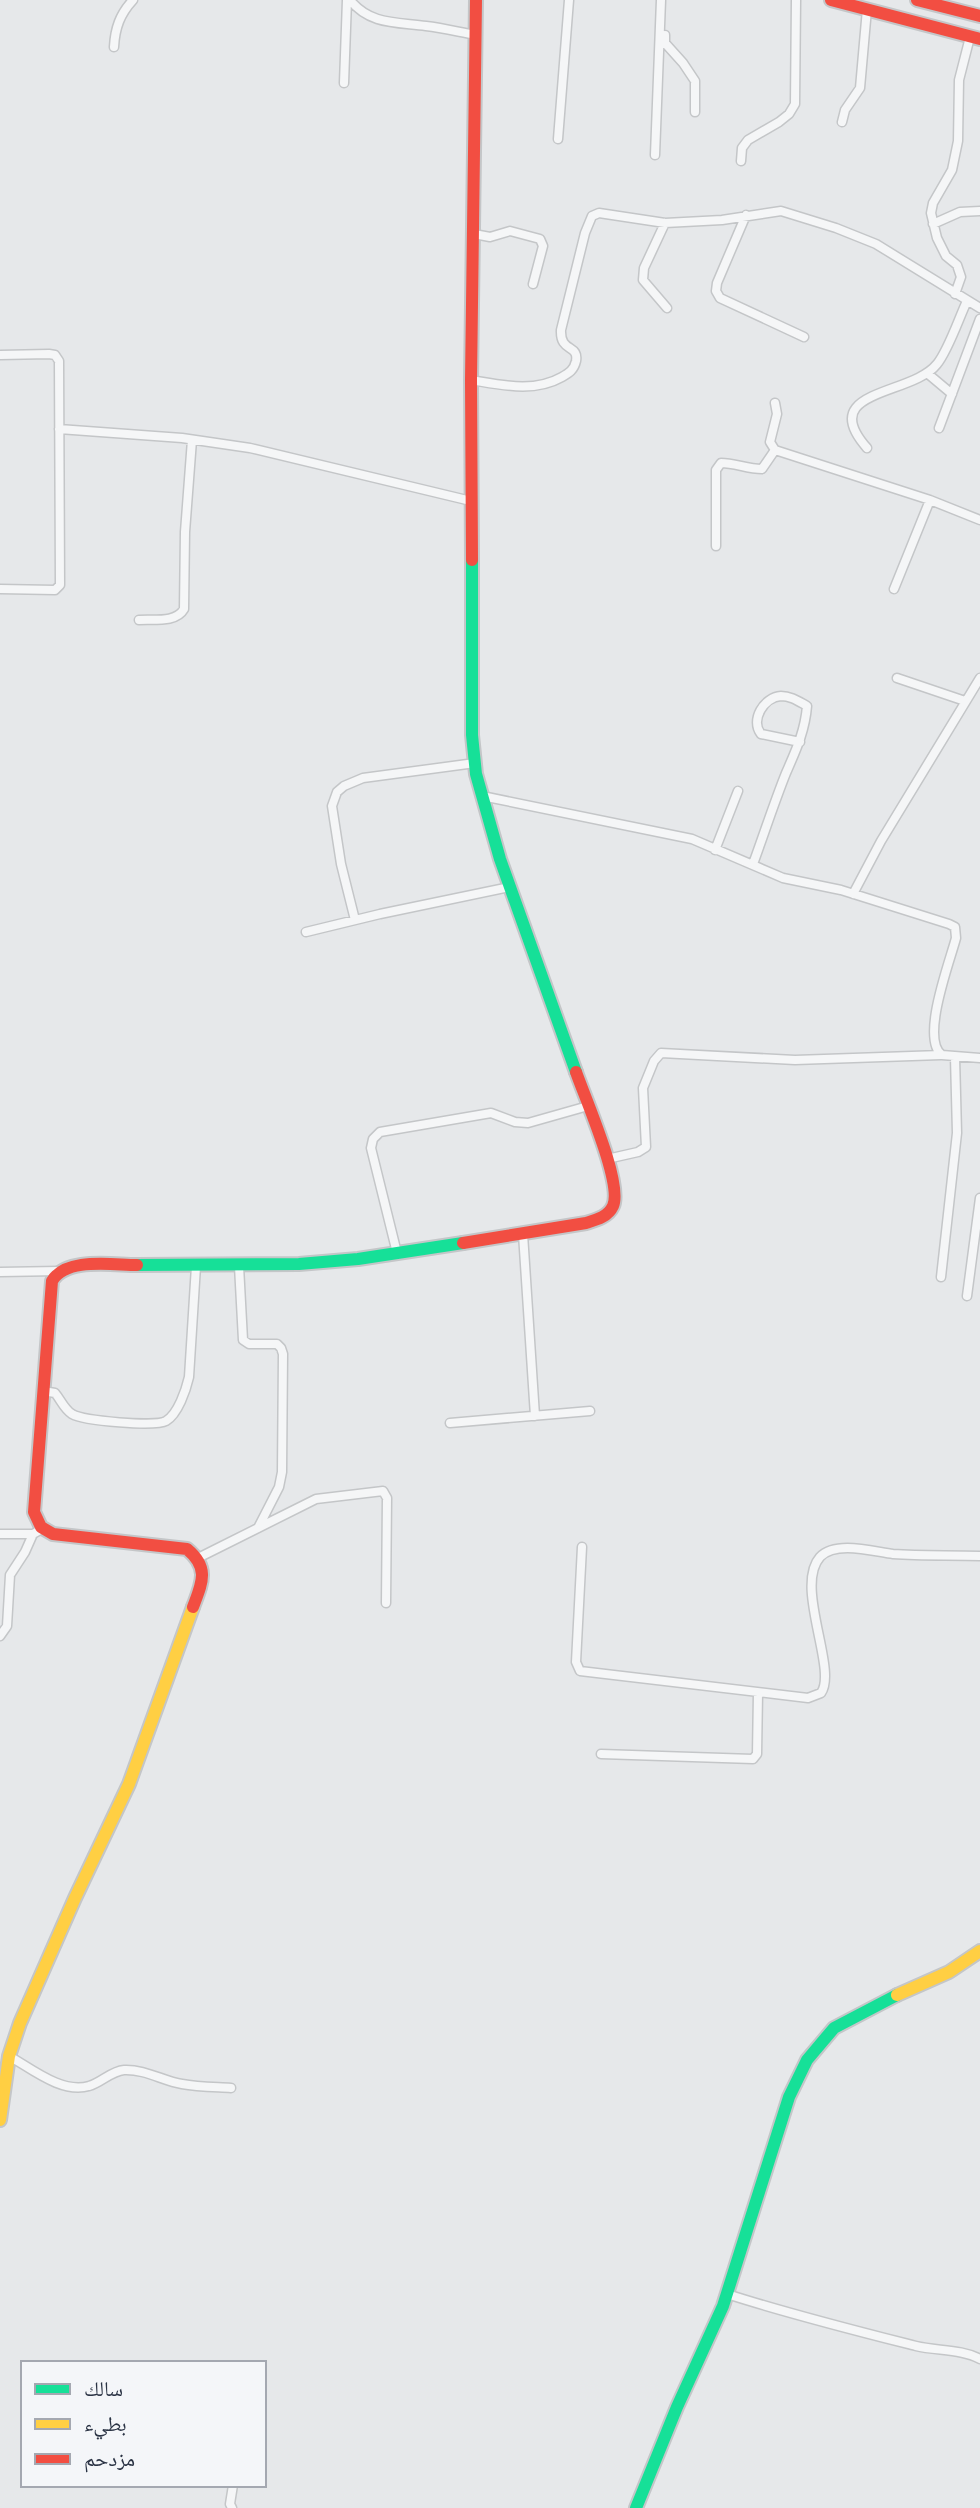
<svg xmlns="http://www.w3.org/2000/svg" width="980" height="2508" font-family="Overpass,'Noto Naskh Arabic',sans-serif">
<rect width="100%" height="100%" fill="#e6e8ea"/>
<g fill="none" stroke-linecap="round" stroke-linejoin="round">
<g stroke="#c4c6c8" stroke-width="11">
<path id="street" d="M350 0C370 25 397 22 426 26 443 28 459 32 476 35
M665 35V43L683 63 695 81V112
M114 47C115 28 120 14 133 0
M344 83 347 0
M842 122 845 110 860 88 867 9
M558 139 569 0
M655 155 661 0
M741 161 742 148 748 140 779 122 789 114 795 104 796 0
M746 215 717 283 716 291 720 298 804 337
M665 223 644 268 643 280 667 308
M933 224 960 212 980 211
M474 234 490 237 510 231 540 239 543 246 533 284
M955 294 961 277 957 265 946 256 937 238 931 213 933 203 952 170 958 141 959 80 970 37
M0 355 49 354 55 355 59 361 60 585 55 590 0 589
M927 373 952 394
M471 380C502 385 534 393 562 377 569 373 574 370 576 361 579 344 560 353 561 330L585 233 592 216 599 213 665 223 722 220 781 211 836 228 876 244 980 308
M775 403 777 414 770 442 775 450 930 500 980 520
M939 428 980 319
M59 429 182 438 250 448 471 501
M867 448C815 389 912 396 937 364 948 351 959 318 967 301
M716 546V470L721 463C735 463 747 469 762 469L775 450
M894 589 930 500
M139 620C154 619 176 623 184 609L185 532 192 440
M897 678 965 701
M482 796 692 839 783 878 841 890 949 924 955 927 956 938C950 961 920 1039 942 1055L980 1058
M715 850 738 791
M753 864C764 834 774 803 786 773 796 750 805 731 807 706 798 701 791 696 781 696 764 697 750 720 761 734L800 742
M853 894 881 841 980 678
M355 920 341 864 332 806 337 792 344 786 363 778 475 763
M306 932 380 914 510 887
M607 1159 638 1152 646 1147 643 1088 654 1061 661 1053 795 1060 941 1055
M523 1234 535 1416
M397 1253 371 1148 373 1139 380 1132 491 1113 515 1122 528 1123 588 1106
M239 1266 243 1340 249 1344H277L281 1348 283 1354 282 1472 279 1487 258 1528
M0 1272 59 1271
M941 1277 957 1133 955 1057
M967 1296 980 1198
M43 1391 55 1393C61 1400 64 1409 72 1414 84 1421 155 1427 166 1421 178 1414 186 1390 189 1377L196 1266
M450 1423 590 1411
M0 1534H33
M582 1547 576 1662 580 1671 808 1698 821 1693C838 1670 794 1586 820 1557 836 1540 875 1552 893 1554 922 1556 951 1555 980 1556
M198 1558 316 1499 383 1491 387 1498 386 1603
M0 1636 7 1626 10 1575 25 1552 33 1534 42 1529
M601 1754 753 1759 757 1754 758 1693
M9 2056C32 2069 62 2094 89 2086 101 2083 111 2071 124 2070 145 2069 163 2081 182 2084 198 2087 215 2087 231 2088
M727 2294C789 2314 853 2330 916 2346 937 2351 962 2349 980 2359
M232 2508 230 2504 233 2485"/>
</g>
<g stroke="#c4c6c8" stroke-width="16">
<path id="fast" d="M472 560V735L476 774 500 859 576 1072
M137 1265 299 1264 358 1259 463 1243
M636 2508 677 2407 723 2306 789 2097 807 2060 834 2028 897 1995"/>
</g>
<g stroke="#c4c6c8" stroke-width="16">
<path id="slow" d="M897 1995 949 1972 980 1951
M0 2120 9 2056 20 2023 75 1898 129 1784 193 1607"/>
</g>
<g stroke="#c4c6c8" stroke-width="16">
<path id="jam" d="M831 0 980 39
M917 0 980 16
M472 560 471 380 476 0
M463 1243 586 1223C596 1220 608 1217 613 1206 623 1184 585 1098 576 1072
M137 1265C112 1265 66 1257 52 1281L34 1512 41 1527 53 1534 187 1549C210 1568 202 1583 193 1607"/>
</g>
<use href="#street" stroke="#f5f6f7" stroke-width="8"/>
<use href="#fast" stroke="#16e098" stroke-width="12"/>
<use href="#slow" stroke="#ffcf43" stroke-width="12"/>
<use href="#jam" stroke="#f24e42" stroke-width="12"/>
</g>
<rect x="21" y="2361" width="245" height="126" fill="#f4f6f9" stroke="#a4a8b1" stroke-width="2"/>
<rect x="35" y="2384" width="35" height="10" fill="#16e098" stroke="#a4a8b1" stroke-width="2"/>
<text x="84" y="2396" font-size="21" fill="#2b3445">سالك</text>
<rect x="35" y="2419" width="35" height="10" fill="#ffcf43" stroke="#a4a8b1" stroke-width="2"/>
<text x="84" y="2431" font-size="21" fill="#2b3445">بطيء</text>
<rect x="35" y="2454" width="35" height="10" fill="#f24e42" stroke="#a4a8b1" stroke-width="2"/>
<text x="84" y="2466" font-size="21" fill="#2b3445">مزدحم</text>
</svg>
